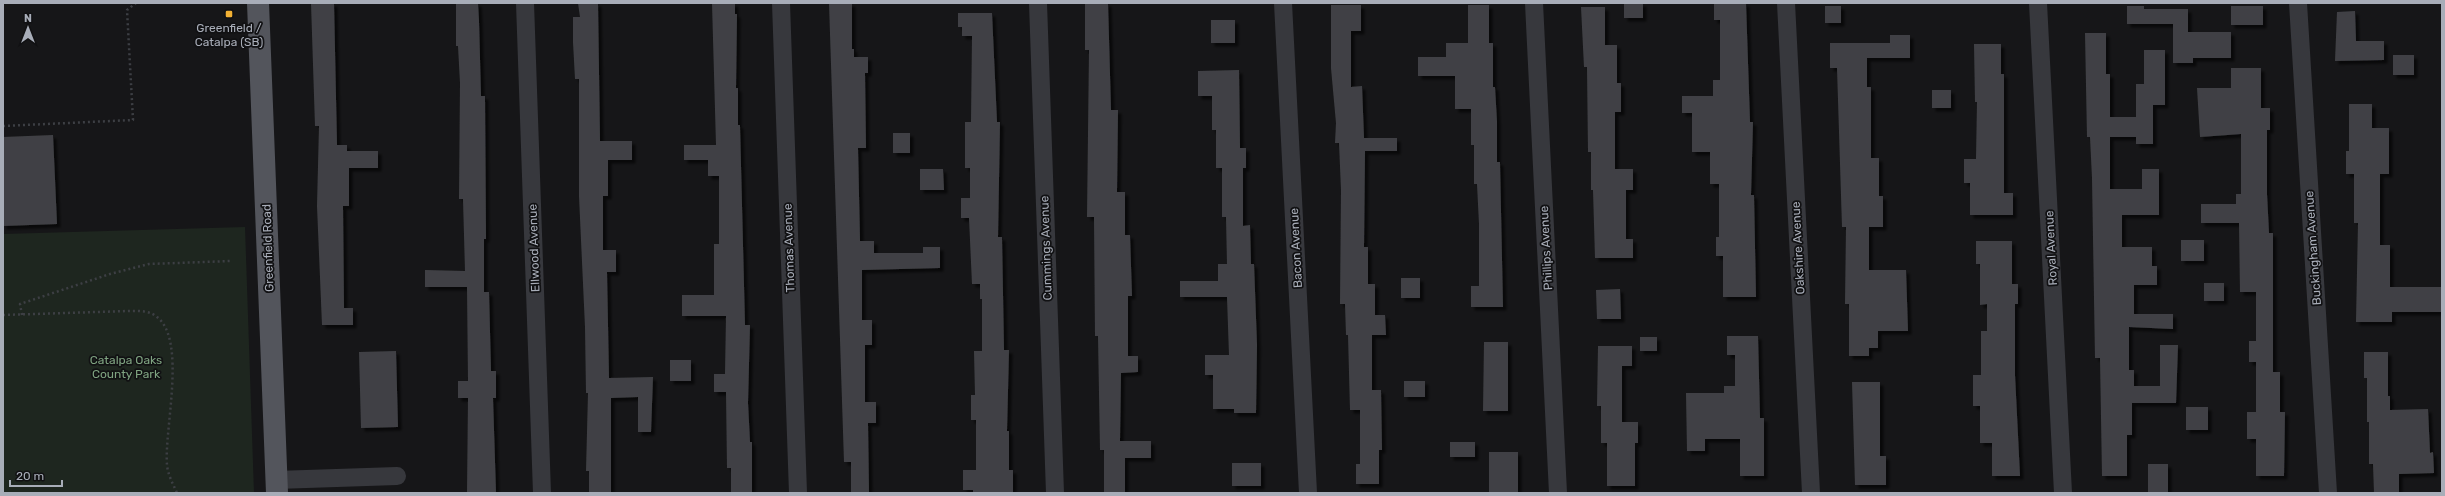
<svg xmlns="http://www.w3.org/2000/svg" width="2445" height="496" font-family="Rubik,sans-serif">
<defs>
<filter id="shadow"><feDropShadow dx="3.5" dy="3.5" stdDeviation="1" flood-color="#0009"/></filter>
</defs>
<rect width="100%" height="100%" fill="#161618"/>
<path fill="#1e261f" d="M245 227 254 493H3V234Z"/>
<path fill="#404145" filter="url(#shadow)" d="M311 3H334L337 145H347V151H378V168H349V206H343L344 308H353V325H322L317 206 319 126H315Z
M456 3H478L479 21 481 96H485L486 239H484V292H489L491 371H496V398H493L496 493H467L468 398H458V381H468L467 287H425V270L465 271 463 199H459L460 83 458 46H456Z
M578 3H598L600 141H632V160H608V196H603V250H616V272H607L609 378 653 377 651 432H638V397L611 398V493H589V471H586L588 393H586L585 327 579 196V79H575L573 42V17H580Z
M712 3H735V14H737L736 88H738V125H740L745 325H750L748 403 750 442H752V493H731V468H727L726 392H714V374H725L726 316H682V295H714V244H719V176H708V160H684V145H716Z
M829 3H852V49H854V57H868V73H865L866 148H858L860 241H874V253H923V247H940V268L862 270V320H872V345H865V402H876V423H868L869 493H851V462H844Z
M1085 3H1108L1111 110H1118L1117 192H1125V235H1130L1132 296H1128V356H1138V372L1121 373 1120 441H1151V458H1125V493H1104V450H1100L1098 336H1095L1094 217H1087L1089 50H1085Z
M1624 3H1643V18H1624Z
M1714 3H1746L1750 122H1753L1751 195H1754L1756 297H1723V256H1716V237H1719V184H1710V152H1692V113H1682V96H1713V80H1720V20H1714Z
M1331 5H1361V31H1351V87L1362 86 1364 138H1397V151H1365L1364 247H1368V284H1375V315H1385L1386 335H1372V390H1381L1382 450H1379V484H1356V464H1360V410H1350L1348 335H1346L1345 304H1340L1341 190 1339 143H1335L1336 123 1331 68Z
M1468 5H1489V43H1493V87H1495L1497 122V162H1500L1503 307H1471V286H1479V224L1477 184H1474V145H1471V109H1455V76H1418V57H1446V43H1468Z
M1825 6H1841V23H1825Z
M2127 6H2144V9H2188V32H2231V58H2193V63H2173V24H2127Z
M2231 6H2263V25H2231Z
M1581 7H1605V45H1617V83H1621V112H1615V169H1633V190H1626V239H1633V258H1595L1593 190H1591V152H1588L1587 67H1584Z
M2355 11 2356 41H2384V60L2335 61 2337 12Z
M958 13H992L997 122H1000L998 237H1002L1004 350H1009L1007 431H1009V470H1013V493H973V490H963V470H976V420H971V395H975L974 351H982V299H980V284H972L969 218H961V198H970V168H965V122H971L972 36H962V27H958Z
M1211 20H1235V43H1211Z
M2085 33H2106V74H2110V117H2136V84H2144V50H2165V105H2153V144H2136V137H2110V189H2142V169H2159V215H2122V247H2152V266H2157V285H2134V314H2173V329L2129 327V370H2134V386H2160V345H2178L2176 403H2132V435H2127V476H2102L2100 358H2095L2092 178 2090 137H2087Z
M1890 35H1910V58H1867V87H1871V158H1879V196H1883V227H1869V270H1906L1908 331H1878V348H1869V356H1849V304H1845L1846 227H1842L1837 68H1830V43H1890Z
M1974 44H2001V74H2004V193H2013V215H1970V183H1964V159H1976L1977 102H1975Z
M2393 55H2414V75H2393Z
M2231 68H2261V108H2270V130H2267V194L2269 233H2273V372H2280V412H2285L2284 476H2256V439H2247V412H2256V362H2249V341H2256V292H2240L2239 223H2201V204H2236V194H2241V134L2200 137 2197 88H2231Z
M1239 70 1240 148H1246V168H1243V226L1250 225 1251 264H1254L1257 345 1256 413H1234V409H1213V375H1205V355H1229L1227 297H1180V281H1218V264H1227L1226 217H1222V168H1216V130H1212V96H1198V71Z
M1932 90H1951V108H1932Z
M2349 104H2372V128H2389V174H2380V245H2390V287H2442V312H2392V322H2356L2358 223H2354V174H2346V151H2349Z
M893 133H910V153H893Z
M53 135 57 224 3 226V137Z
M920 169H943L944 190H920Z
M2181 240H2204V261H2181Z
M1976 241H2012V284H2018V304H2015V375L2020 476H1992V443H1980V406H1973V375H1981V331H1987V304L1980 305V264H1976Z
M1401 278H1420V298H1401Z
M2204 283H2224V301H2204Z
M1620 289 1621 319H1597L1596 290Z
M1727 336H1758L1760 418H1764V476H1740V439H1705V451H1687L1686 393H1724V386H1735V355H1727Z
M1640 337H1657V351H1640Z
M1484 342H1508V411H1483Z
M1598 346H1632V366H1622V422H1638V443H1635V486H1607V443H1601V406H1597Z
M396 351 398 427 361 428 359 352Z
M2364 352H2388V396H2390V410L2428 409 2430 453 2433 452 2434 473 2399 474V493H2374L2373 464H2369V422H2367V378H2364Z
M670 360H691V381H670Z
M1404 381H1425V397H1404Z
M1852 382H1880V456H1886V485H1855Z
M2186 407H2208V430H2186Z
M1450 442H1475V457H1450Z
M1489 452H1518V493H1489Z
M1232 463H1261V486H1232Z
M2148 464H2168V493H2148Z"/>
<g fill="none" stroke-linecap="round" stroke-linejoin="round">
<path stroke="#3d3f44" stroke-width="2.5" stroke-dasharray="2 3" stroke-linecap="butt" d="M3 126 133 120 127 10 136 3
M3 315 128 311C138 311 149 310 157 317 187 340 164 430 167 465 168 475 173 484 177 493
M22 315 20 304 110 274 149 264 231 261"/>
<path stroke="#37383d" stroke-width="18" d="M525 3 542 493
M781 3 798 493
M1038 3 1055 493
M1283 3 1308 493
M1534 3 1558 493
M1786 3 1811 493
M2038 3 2063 493
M2298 3 2328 493
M276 480 397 476"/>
<path stroke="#53555c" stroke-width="22" d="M258 3 277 493"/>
</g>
<rect fill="#f2b134" stroke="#111113" stroke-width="1.5" x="225" y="10" width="8" height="8" rx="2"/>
<g text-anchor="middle" stroke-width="3.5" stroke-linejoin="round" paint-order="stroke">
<g font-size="12" fill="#a8adb8" stroke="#111113">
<text x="229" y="32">Greenfield /<tspan x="229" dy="14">Catalpa (SB)</tspan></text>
</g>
<g font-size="12" fill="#a8adb8" stroke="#111113">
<text transform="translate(268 248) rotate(-92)" y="4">Greenfield Road</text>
<text transform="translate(534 248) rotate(-92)" y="4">Ellwood Avenue</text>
<text transform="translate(789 248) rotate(-92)" y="4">Thomas Avenue</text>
<text transform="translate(1046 248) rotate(-92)" y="4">Cummings Avenue</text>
<text transform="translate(1296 248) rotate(-93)" y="4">Bacon Avenue</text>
<text transform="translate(1546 248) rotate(-93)" y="4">Phillips Avenue</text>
<text transform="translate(1798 248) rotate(-93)" y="4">Oakshire Avenue</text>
<text transform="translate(2051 248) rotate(-93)" y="4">Royal Avenue</text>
<text transform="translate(2313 248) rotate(-94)" y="4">Buckingham Avenue</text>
</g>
<g font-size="12" fill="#7fa381" stroke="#111113">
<text x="126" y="364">Catalpa Oaks<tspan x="126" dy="14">County Park</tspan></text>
</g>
</g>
<rect width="2445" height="496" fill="none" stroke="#a8adb8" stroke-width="8"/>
<g transform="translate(28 28)" stroke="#111113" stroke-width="3" paint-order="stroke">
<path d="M0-3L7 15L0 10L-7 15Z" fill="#a8adb8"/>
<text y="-6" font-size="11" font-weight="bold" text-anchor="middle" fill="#a8adb8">N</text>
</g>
<path d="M10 480v6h52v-6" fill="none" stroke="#a8adb8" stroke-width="2"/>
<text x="16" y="480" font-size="12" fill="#a8adb8" stroke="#111113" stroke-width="3" paint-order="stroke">20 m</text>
</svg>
